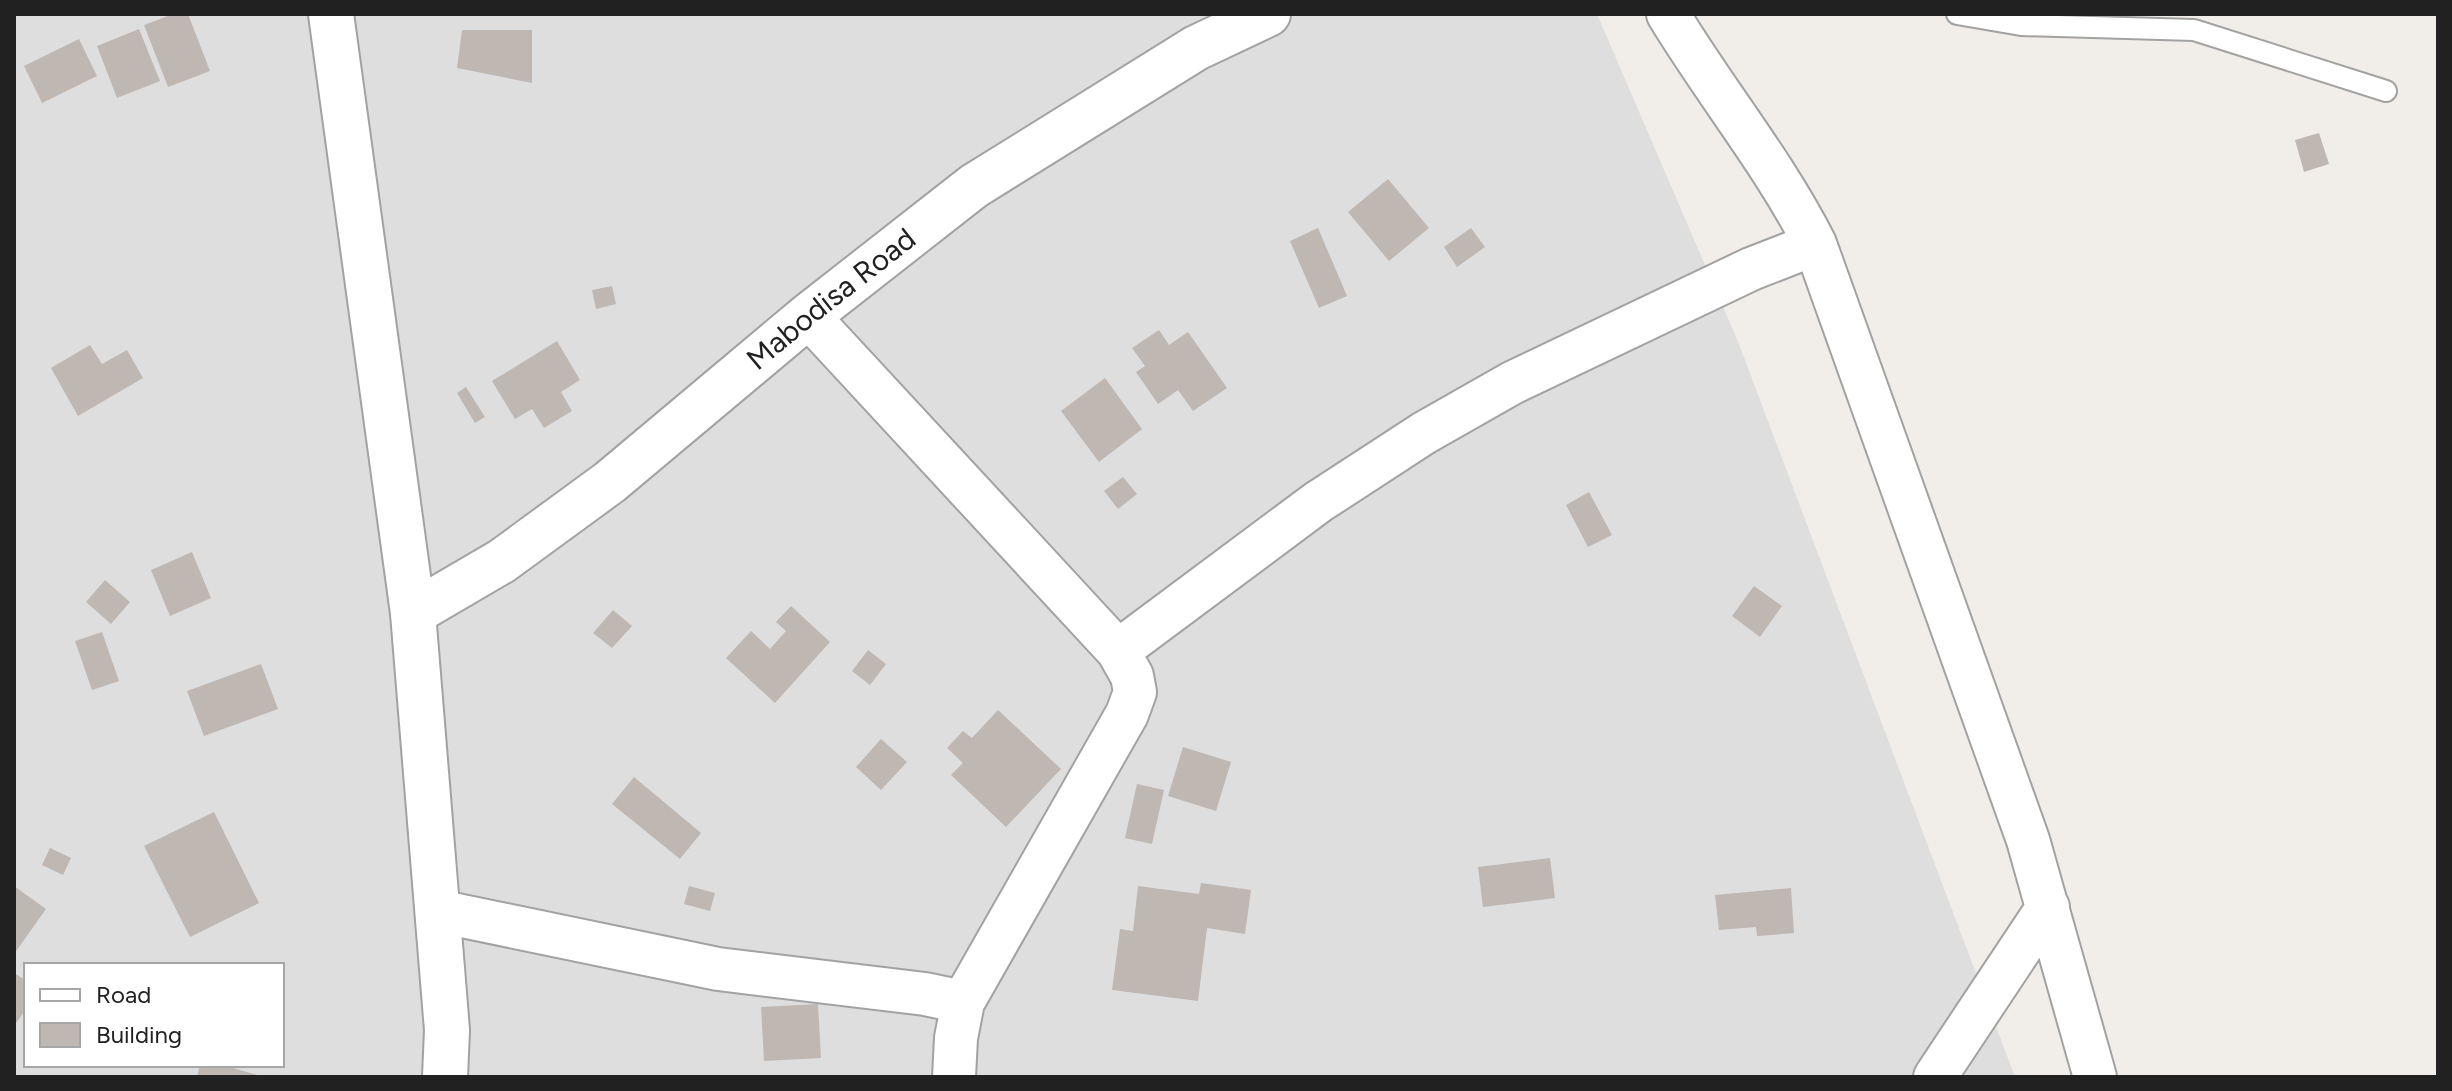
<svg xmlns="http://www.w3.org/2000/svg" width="2452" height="1091" font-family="Figtree,sans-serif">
<rect width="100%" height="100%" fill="#f1eee9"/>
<path fill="#dfdede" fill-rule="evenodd" d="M14 14H1597L1739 344 2015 1077H14ZM26 965H282V1065H26Z"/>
<path fill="#beb7b2" d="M173 14H188L210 71 168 87 144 25Z
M139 29 160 81 117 98 97 46Z
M462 30H532V83L457 68Z
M79 39 97 76 42 103 24 66Z
M2319 133 2329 164 2304 172 2295 140Z
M1388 179 1429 228 1389 261 1348 212Z
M1318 228 1347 296 1319 308 1290 241Z
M1471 228 1485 247 1457 267 1444 247Z
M612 286 616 304 596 309 592 290Z
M1159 330 1169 345 1188 332 1227 388 1193 411 1178 390 1158 404 1136 372 1145 366 1132 348Z
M557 341 580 380 561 392 572 411 544 428 532 409 515 419 492 381Z
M90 345 102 364 127 350 143 378 78 416 51 368Z
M1105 378 1142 429 1099 462 1061 411Z
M466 387 485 417 475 423 457 393Z
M1123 477 1137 494 1118 509 1104 491Z
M1589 492 1612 535 1588 547 1566 505Z
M192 552 211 598 170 616 151 570Z
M105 580 130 602 111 624 86 602Z
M1754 586 1782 606 1760 637 1732 616Z
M791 606 830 642 775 703 726 658 751 631 770 649 786 631 776 622Z
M613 610 632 626 612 648 593 633Z
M102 632 119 681 92 690 75 641Z
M868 650 886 664 870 685 852 671Z
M261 664 278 709 204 736 187 691Z
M998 710 1061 769 1006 827 951 775 963 763 947 748 963 731 972 738Z
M881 739 907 762 881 790 856 767Z
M1183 747 1231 762 1216 811 1168 796Z
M634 777 701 833 680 859 612 804Z
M1137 784 1164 790 1152 844 1125 838Z
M214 812 259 903 190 937 144 846Z
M50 848 71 858 63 875 42 865Z
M1550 858 1555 898 1483 907 1478 867Z
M1201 883 1251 890 1245 934 1207 928 1198 1001 1112 990 1120 929 1133 931 1138 886 1199 894Z
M14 886 46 909 14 954Z
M689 886 715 893 710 911 684 904Z
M1791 888 1794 933 1757 936 1756 927 1719 930 1715 895Z
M16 974 26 981V1009L14 1026Z
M818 1004 821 1058 764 1061 761 1007Z
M200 1065H223L264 1077H197Z"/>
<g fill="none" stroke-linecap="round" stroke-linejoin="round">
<g stroke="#a2a2a2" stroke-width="24">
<path id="service" d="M1957 14 2021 25 2194 30 2386 91"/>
</g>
<g stroke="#a2a2a2" stroke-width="46">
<path id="minor" d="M1668 14C1715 92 1774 163 1815 244L2028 840 2095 1077
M808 316 1118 651 1132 676 1135 692 1127 714 963 1002
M1118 651 1318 502 1424 433 1512 383 1751 269 1815 244
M438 911 718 969 925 994 963 1002 956 1038 954 1077
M1935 1077 2048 907"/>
</g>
<g stroke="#a2a2a2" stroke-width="48">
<g id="tertiary">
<path d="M331 14 413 613 447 1030 445 1077"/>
<path id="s1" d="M413 613 502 561 610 482 808 316 974 186 1196 48 1268 14"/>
</g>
</g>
<use href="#service" stroke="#fff" stroke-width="20"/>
<use href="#minor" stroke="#fff" stroke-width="42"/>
<use href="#tertiary" stroke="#fff" stroke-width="44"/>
</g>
<g text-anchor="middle" stroke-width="8" stroke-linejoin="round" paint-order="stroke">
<g font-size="30" fill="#212121" stroke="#fff">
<text dy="10" stroke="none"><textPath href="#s1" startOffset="524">Mabodisa Road</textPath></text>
</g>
</g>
<rect width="2452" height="1091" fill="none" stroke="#212121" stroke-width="32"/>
<rect x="24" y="963" width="260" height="104" fill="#ffffff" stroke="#a6a6a6" stroke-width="2"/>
<rect x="40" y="989" width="40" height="12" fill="#ffffff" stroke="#a6a6a6" stroke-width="2"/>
<text x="96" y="1003" font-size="24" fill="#212121">Road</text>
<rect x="40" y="1023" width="40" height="24" fill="#beb7b2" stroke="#a6a6a6" stroke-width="2"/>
<text x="96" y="1043" font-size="24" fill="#212121">Building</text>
</svg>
